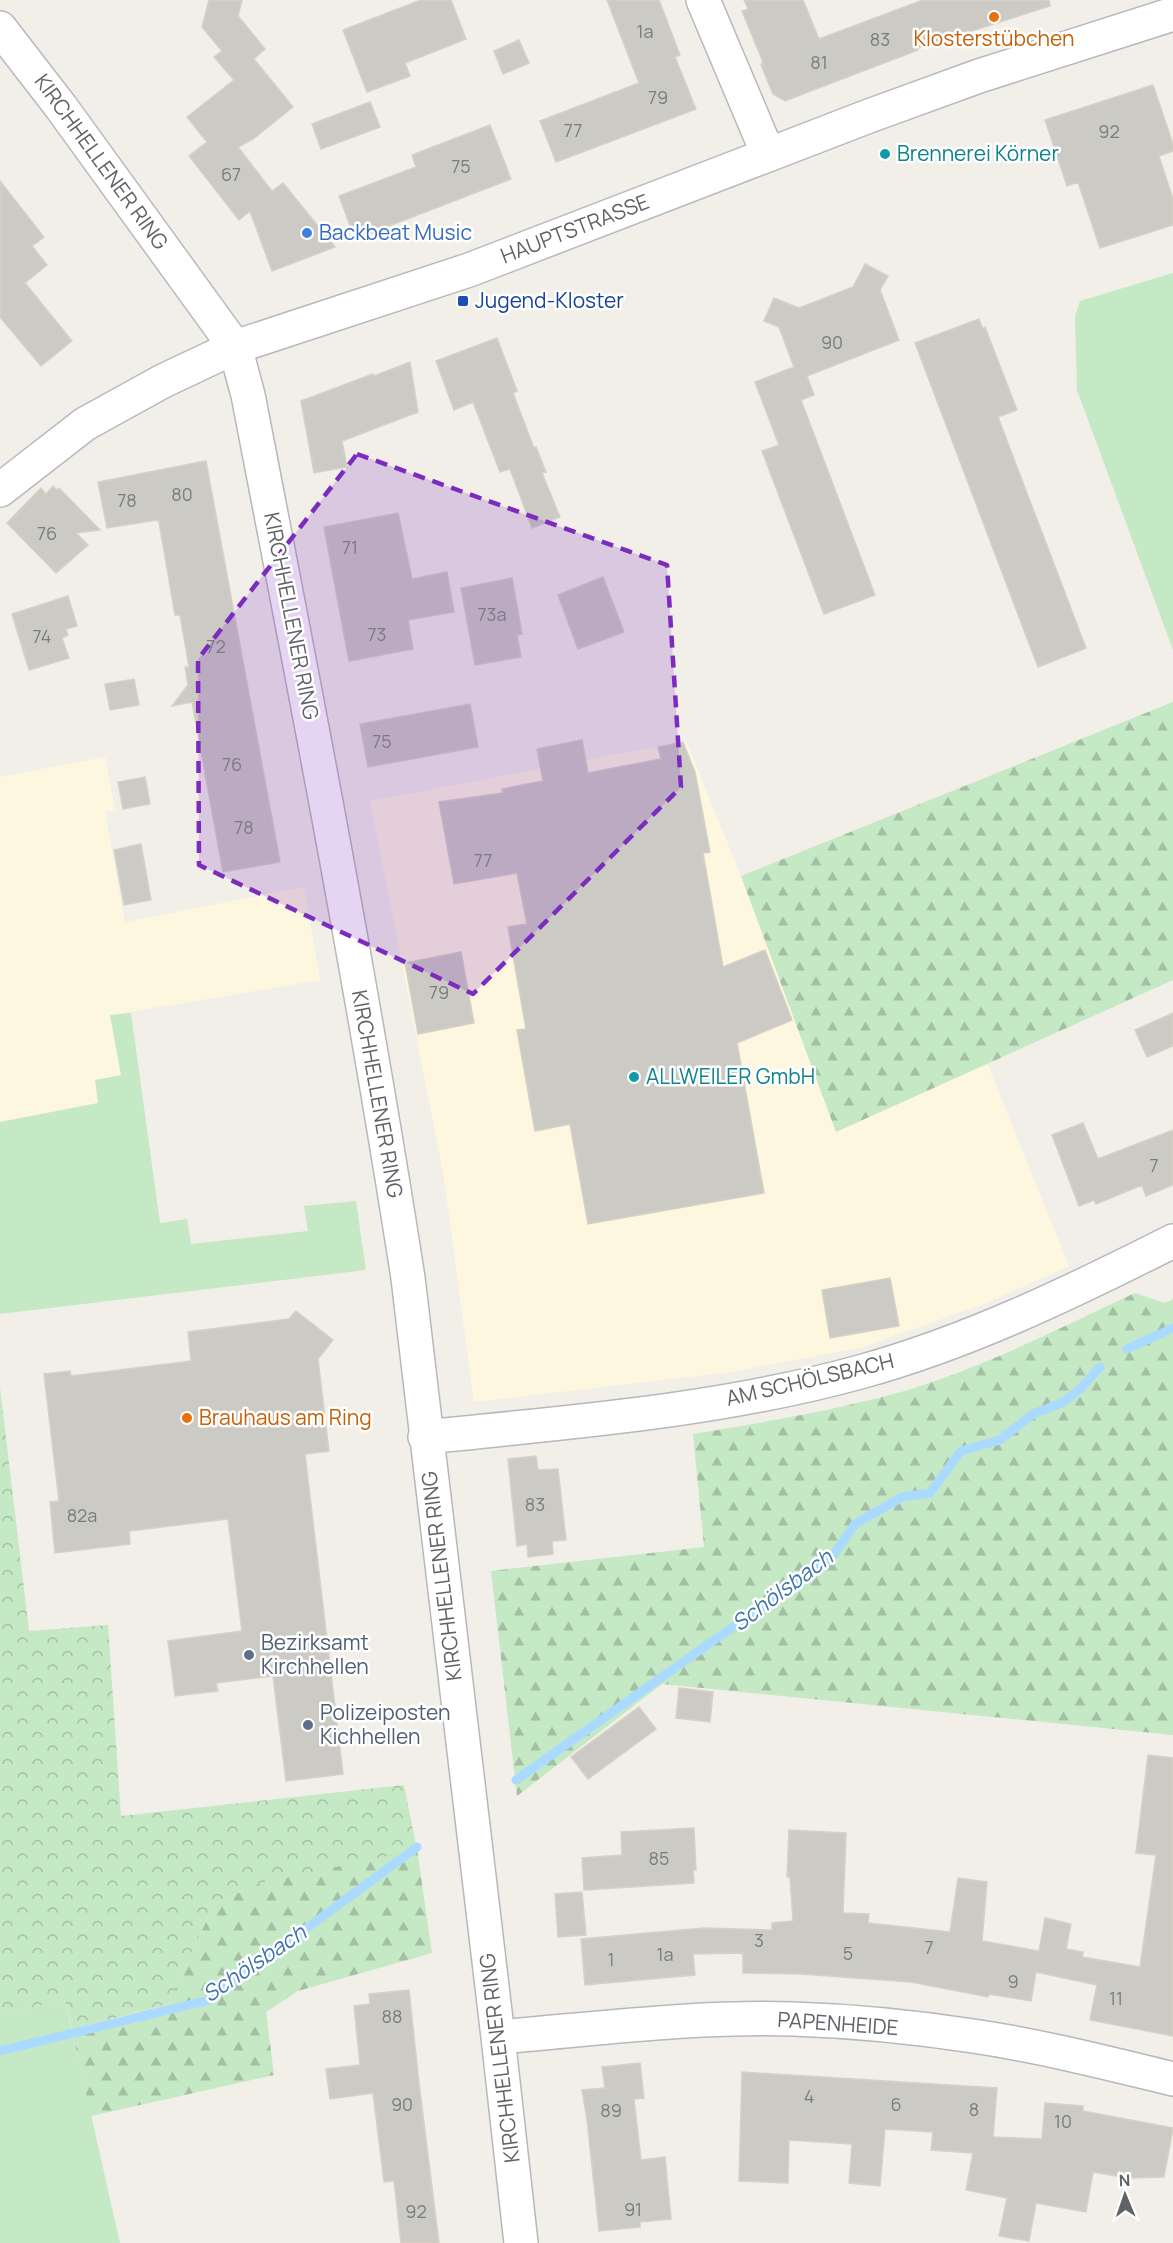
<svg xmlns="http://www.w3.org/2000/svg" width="1173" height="2243" font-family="Manrope,sans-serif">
<defs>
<pattern id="forest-firs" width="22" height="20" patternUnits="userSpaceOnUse" patternTransform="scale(1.5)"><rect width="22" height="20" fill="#c5e8c5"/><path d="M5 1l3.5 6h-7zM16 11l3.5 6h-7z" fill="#a3c0a4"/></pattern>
<pattern id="park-crowns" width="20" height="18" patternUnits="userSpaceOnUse" patternTransform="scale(1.5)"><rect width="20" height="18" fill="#c5e8c5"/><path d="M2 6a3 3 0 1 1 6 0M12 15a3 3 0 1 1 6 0" fill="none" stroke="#a3c0a4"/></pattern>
</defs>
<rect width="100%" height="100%" fill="#f1efe8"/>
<path fill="#fef7e0" d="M686 741 741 876 836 1131 987 1063 1069 1266 989 1302 863 1347 731 1372 474 1402 444 1177 370 801Z
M105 757 115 810 105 812 125 922 304 887 320 980 110 1015 121 1075 99 1103 0 1122V777Z"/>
<path fill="#c5e8c5" d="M1173 273V650L1077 390 1075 316 1080 301Z
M131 1013 160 1223 187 1219 191 1244 308 1231 304 1206 356 1201 366 1270 0 1314V1122L98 1103 95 1080 121 1075 110 1015Z
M65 2000 120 2243H0V2014Z"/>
<path fill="url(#forest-firs)" d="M1173 702V980L836 1132 741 876Z
M1135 1293 1165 1303 1173 1299V1735L662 1684 517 1796 491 1571 704 1547 693 1434C759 1423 826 1412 890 1395 975 1372 1055 1330 1135 1293Z
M417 1849 432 1953 298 1991 266 2012 274 2075 91 2116 72 2030 168 2004 214 1904 260 1883Z"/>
<path fill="url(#park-crowns)" d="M0 1387 29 1631 108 1625 121 1816 404 1785 417 1850 260 1883 214 1904 168 2004 72 2029 65 2000 0 2014Z"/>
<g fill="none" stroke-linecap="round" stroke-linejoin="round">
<path stroke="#aadaff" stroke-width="9" d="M1127 1349 1173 1328
M516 1780 832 1557 855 1524 902 1497 930 1493 961 1451 1000 1440 1033 1414 1064 1402 1081 1388 1100 1367
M0 2051 209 2000 417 1847"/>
</g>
<path fill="#cccac5" stroke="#d6d1c6" stroke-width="1.5" d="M209 0H242L238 16 265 49 254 59 293 107 253 139 238 147 272 191 283 183 335 247 272 271 250 211 239 220 189 156 207 142 187 117 234 80 214 57 222 51 202 27Z
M421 0H451L466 39 405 63 410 76 367 92 343 30Z
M607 0H659L680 55 675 57 696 109 556 162 540 121 639 83Z
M744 0H803L819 39 923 0H1049L1050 6 918 48V50L785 101 773 94 761 65 763 62 742 11 748 9Z
M519 40 529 63 503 74 494 51Z
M1153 85 1173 144V151L1159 156 1173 199V225L1100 248 1078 182 1067 186 1045 120Z
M370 102 380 127 321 149 312 124Z
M490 125 511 179 355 239 339 196 416 167 412 155Z
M0 181 44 237 32 246 47 265 25 283 72 341 41 366 0 317Z
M865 264 888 276 880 290 899 340 807 376 814 395 801 400 875 595 824 614 762 451 779 445 755 382 794 367 779 327 764 321 774 298 799 308 853 287Z
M979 319 983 329 985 327 1017 410 998 417 1086 648 1038 667 915 343Z
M497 338 517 391 513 393 534 448 536 447 546 472 542 473 560 517 532 528 510 469 500 472 473 402 454 410 436 361Z
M410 362 418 412 342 441 347 467 314 473 301 401 373 374 374 376Z
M206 461 280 862 223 872 192 702 172 706 188 685 185 667H189L180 615H175L159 522 157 520 107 528 98 482Z
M53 486 57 490 59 488 100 530 76 533 88 545 56 573 7 523 41 488 46 494Z
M398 513 412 579 447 572 454 612 408 620 413 649 349 661 324 527Z
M603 577 624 632 578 649 558 595Z
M512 578 522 634 517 635 521 657 475 665 461 588Z
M68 596 77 626 66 629 68 635 62 638 69 658 29 670 12 614Z
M134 679 139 705 110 710 105 684Z
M470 704 478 747 368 767 360 724Z
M582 740 588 773 661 759 658 747 683 742 695 772 710 852 703 853 723 967 765 950 792 1020 737 1043 764 1193 588 1224 570 1124 535 1131 517 1030 526 1029 508 927 527 924 517 873 454 884 439 802 503 793 502 789 543 781 537 749Z
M145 777 150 804 123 809 118 782Z
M141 844 151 900 124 905 114 850Z
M461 952 474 1023 418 1034 405 963Z
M1173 1013V1046L1147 1057 1135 1030Z
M1083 1123 1098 1159 1173 1130V1185L1146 1196 1142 1185 1096 1204 1094 1200 1079 1206 1052 1135Z
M890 1278 899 1326 830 1338 822 1290Z
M296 1311 333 1340 318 1359 329 1451 305 1454 343 1774 286 1781 273 1676 216 1683 218 1691 175 1696 168 1641 242 1631 228 1519 129 1531 130 1544 55 1553 50 1502 59 1501 44 1374 70 1371 71 1376 191 1361 188 1332 289 1319Z
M536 1456 538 1470 558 1469 566 1540 552 1541 553 1554 528 1557 527 1544 517 1546 508 1459Z
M679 1688 713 1692 710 1722 676 1718Z
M639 1707 656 1729 588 1779 571 1757Z
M1148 1755 1173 1758V2036L1090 2020 1097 1985 1036 1972 1031 2001 989 1994 988 1997 911 1982 801 1974 743 1973V1953L693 1954 695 1975 585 1985 581 1939 704 1928 772 1930V1923L793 1921 790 1877H787L789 1830 846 1833 843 1913 869 1914 868 1923 950 1932 958 1878 987 1882 982 1941 1039 1951 1045 1918 1071 1924 1066 1949 1083 1952 1082 1957 1140 1967 1156 1855 1136 1853Z
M694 1828 696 1870H693L694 1883 584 1890 582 1858 622 1855 621 1832Z
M582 1892 586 1935 558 1937 555 1894Z
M409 1990 419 2083 439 2243H401L394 2181 384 2182 373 2093 330 2099 326 2069 360 2065 354 2006 370 2004 369 1994Z
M640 2063 644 2098 634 2099 641 2160 665 2157 671 2219 640 2222V2227L599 2231 587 2120 582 2090 605 2088 602 2067Z
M742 2072 997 2088 993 2137 1042 2139 1045 2103 1083 2106V2111L1173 2128 1164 2177 1128 2178 1093 2172 1086 2212 1036 2203 1029 2241 999 2236 1007 2198 966 2190 973 2153 931 2150 933 2132 885 2129 880 2186 849 2183 852 2144 789 2140 788 2183 739 2181Z"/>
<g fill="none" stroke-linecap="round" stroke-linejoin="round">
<g stroke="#b5b8bc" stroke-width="36">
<path id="street" d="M703 0 768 154
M235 347 248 395C305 689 362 982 408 1278L498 2037 521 2243
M425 1437C571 1422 718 1411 860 1372 969 1342 1072 1292 1173 1241
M498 2037C596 2029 695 2016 793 2019 853 2021 914 2027 973 2036 1041 2046 1107 2063 1173 2079"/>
</g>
<g stroke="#b6babf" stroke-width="36">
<path id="secondary" d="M0 28 61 107 235 347
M0 490 85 424 163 381 235 347 469 270 869 116 979 76 1173 14"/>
</g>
<use href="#street" stroke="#fff" stroke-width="33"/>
<use href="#secondary" stroke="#fff" stroke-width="33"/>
</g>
<path fill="#7b2cbf" fill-opacity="0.2" stroke="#7b2cbf" stroke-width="4.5" stroke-dasharray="12 8" stroke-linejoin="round" d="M357 454 667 565 681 787 473 994 199 865 198 659Z"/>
<g fill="#e8710a" stroke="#fff" stroke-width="2">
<circle cx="994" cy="17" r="6"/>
<circle cx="187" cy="1418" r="6"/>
</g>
<g fill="#0f9aa8" stroke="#fff" stroke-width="2">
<circle cx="885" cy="154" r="6"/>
<circle cx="634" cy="1077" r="6"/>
</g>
<circle fill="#3f7fe0" stroke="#fff" stroke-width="2" cx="307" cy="233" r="6"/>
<rect fill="#1a4fb4" stroke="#fff" stroke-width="2" x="457" y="295" width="12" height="12" rx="3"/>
<g fill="#5c6f8a" stroke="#fff" stroke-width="2">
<circle cx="249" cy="1655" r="6"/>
<circle cx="308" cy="1725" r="6"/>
</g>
<g text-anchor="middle" stroke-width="5" stroke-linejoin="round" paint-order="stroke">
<g font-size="18" fill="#7a7d7f">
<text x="645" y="38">1a</text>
<text x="880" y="46">83</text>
<text x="819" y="69">81</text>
<text x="658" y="104">79</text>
<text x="573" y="137">77</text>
<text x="1109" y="138">92</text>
<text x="461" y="173">75</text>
<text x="231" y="181">67</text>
<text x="832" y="349">90</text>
<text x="182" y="501">80</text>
<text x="127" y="507">78</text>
<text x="47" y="540">76</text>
<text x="350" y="554">71</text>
<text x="492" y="621">73a</text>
<text x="377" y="641">73</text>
<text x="42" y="643">74</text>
<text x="216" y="653">72</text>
<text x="382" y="748">75</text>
<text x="232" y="771">76</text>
<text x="244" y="834">78</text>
<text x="483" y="867">77</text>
<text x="439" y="999">79</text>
<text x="1154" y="1172">7</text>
<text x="535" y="1511">83</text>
<text x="82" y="1522">82a</text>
<text x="659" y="1865">85</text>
<text x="759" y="1947">3</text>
<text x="929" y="1954">7</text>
<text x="848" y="1960">5</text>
<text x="665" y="1961">1a</text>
<text x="611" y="1966">1</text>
<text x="1013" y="1988">9</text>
<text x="1116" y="2005">11</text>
<text x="392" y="2023">88</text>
<text x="809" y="2103">4</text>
<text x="402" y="2111">90</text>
<text x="896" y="2111">6</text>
<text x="974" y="2116">8</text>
<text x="611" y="2117">89</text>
<text x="1063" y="2128">10</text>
<text x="633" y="2216">91</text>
<text x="416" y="2218">92</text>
</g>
<g font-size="21" fill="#c56008" stroke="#fff">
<text x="994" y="46">Klosterstübchen</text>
<text x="199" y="1425" text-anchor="start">Brauhaus am Ring</text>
</g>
<g font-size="21" fill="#0d838f" stroke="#fff" text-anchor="start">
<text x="897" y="161">Brennerei Körner</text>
<text x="646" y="1084">ALLWEILER GmbH</text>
</g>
<g font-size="21" fill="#5f6368" stroke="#fff">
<text transform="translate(101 162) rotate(54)" y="7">KIRCHHELLENER RING</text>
<text transform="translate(575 229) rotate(-21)" y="7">HAUPTSTRASSE</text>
<text transform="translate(291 616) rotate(79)" y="7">KIRCHHELLENER RING</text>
<text transform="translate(377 1094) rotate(80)" y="7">KIRCHHELLENER RING</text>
<text transform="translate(810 1380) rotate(-13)" y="7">AM SCHÖLSBACH</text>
<text transform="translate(442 1576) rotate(-97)" y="7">KIRCHHELLENER RING</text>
<text transform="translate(838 2024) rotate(4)" y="7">PAPENHEIDE</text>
<text transform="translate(500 2058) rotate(-97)" y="7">KIRCHHELLENER RING</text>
</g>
<g font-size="21" fill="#366cbe" stroke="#fff" text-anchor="start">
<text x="319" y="240">Backbeat Music</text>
</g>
<g font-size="21" fill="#164399" stroke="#fff" text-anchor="start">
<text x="475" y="308">Jugend-Kloster</text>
</g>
<g font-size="21" fill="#4e5e75" stroke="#fff" text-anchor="start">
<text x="261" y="1650">Bezirksamt<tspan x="261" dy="24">Kirchhellen</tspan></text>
<text x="320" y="1720">Polizeiposten<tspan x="320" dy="24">Kichhellen</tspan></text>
</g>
<g font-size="22" font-style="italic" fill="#4174aa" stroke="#fff">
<text transform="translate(782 1590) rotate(-37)" y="8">Schölsbach</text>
<text transform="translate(254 1963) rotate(-34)" y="8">Schölsbach</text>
</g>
</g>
<g transform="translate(1125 2195) rotate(358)" stroke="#ffffff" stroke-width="4.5" paint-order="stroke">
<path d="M0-4.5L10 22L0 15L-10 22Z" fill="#5f6368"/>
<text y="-9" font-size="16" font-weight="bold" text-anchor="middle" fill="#5f6368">N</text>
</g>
</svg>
